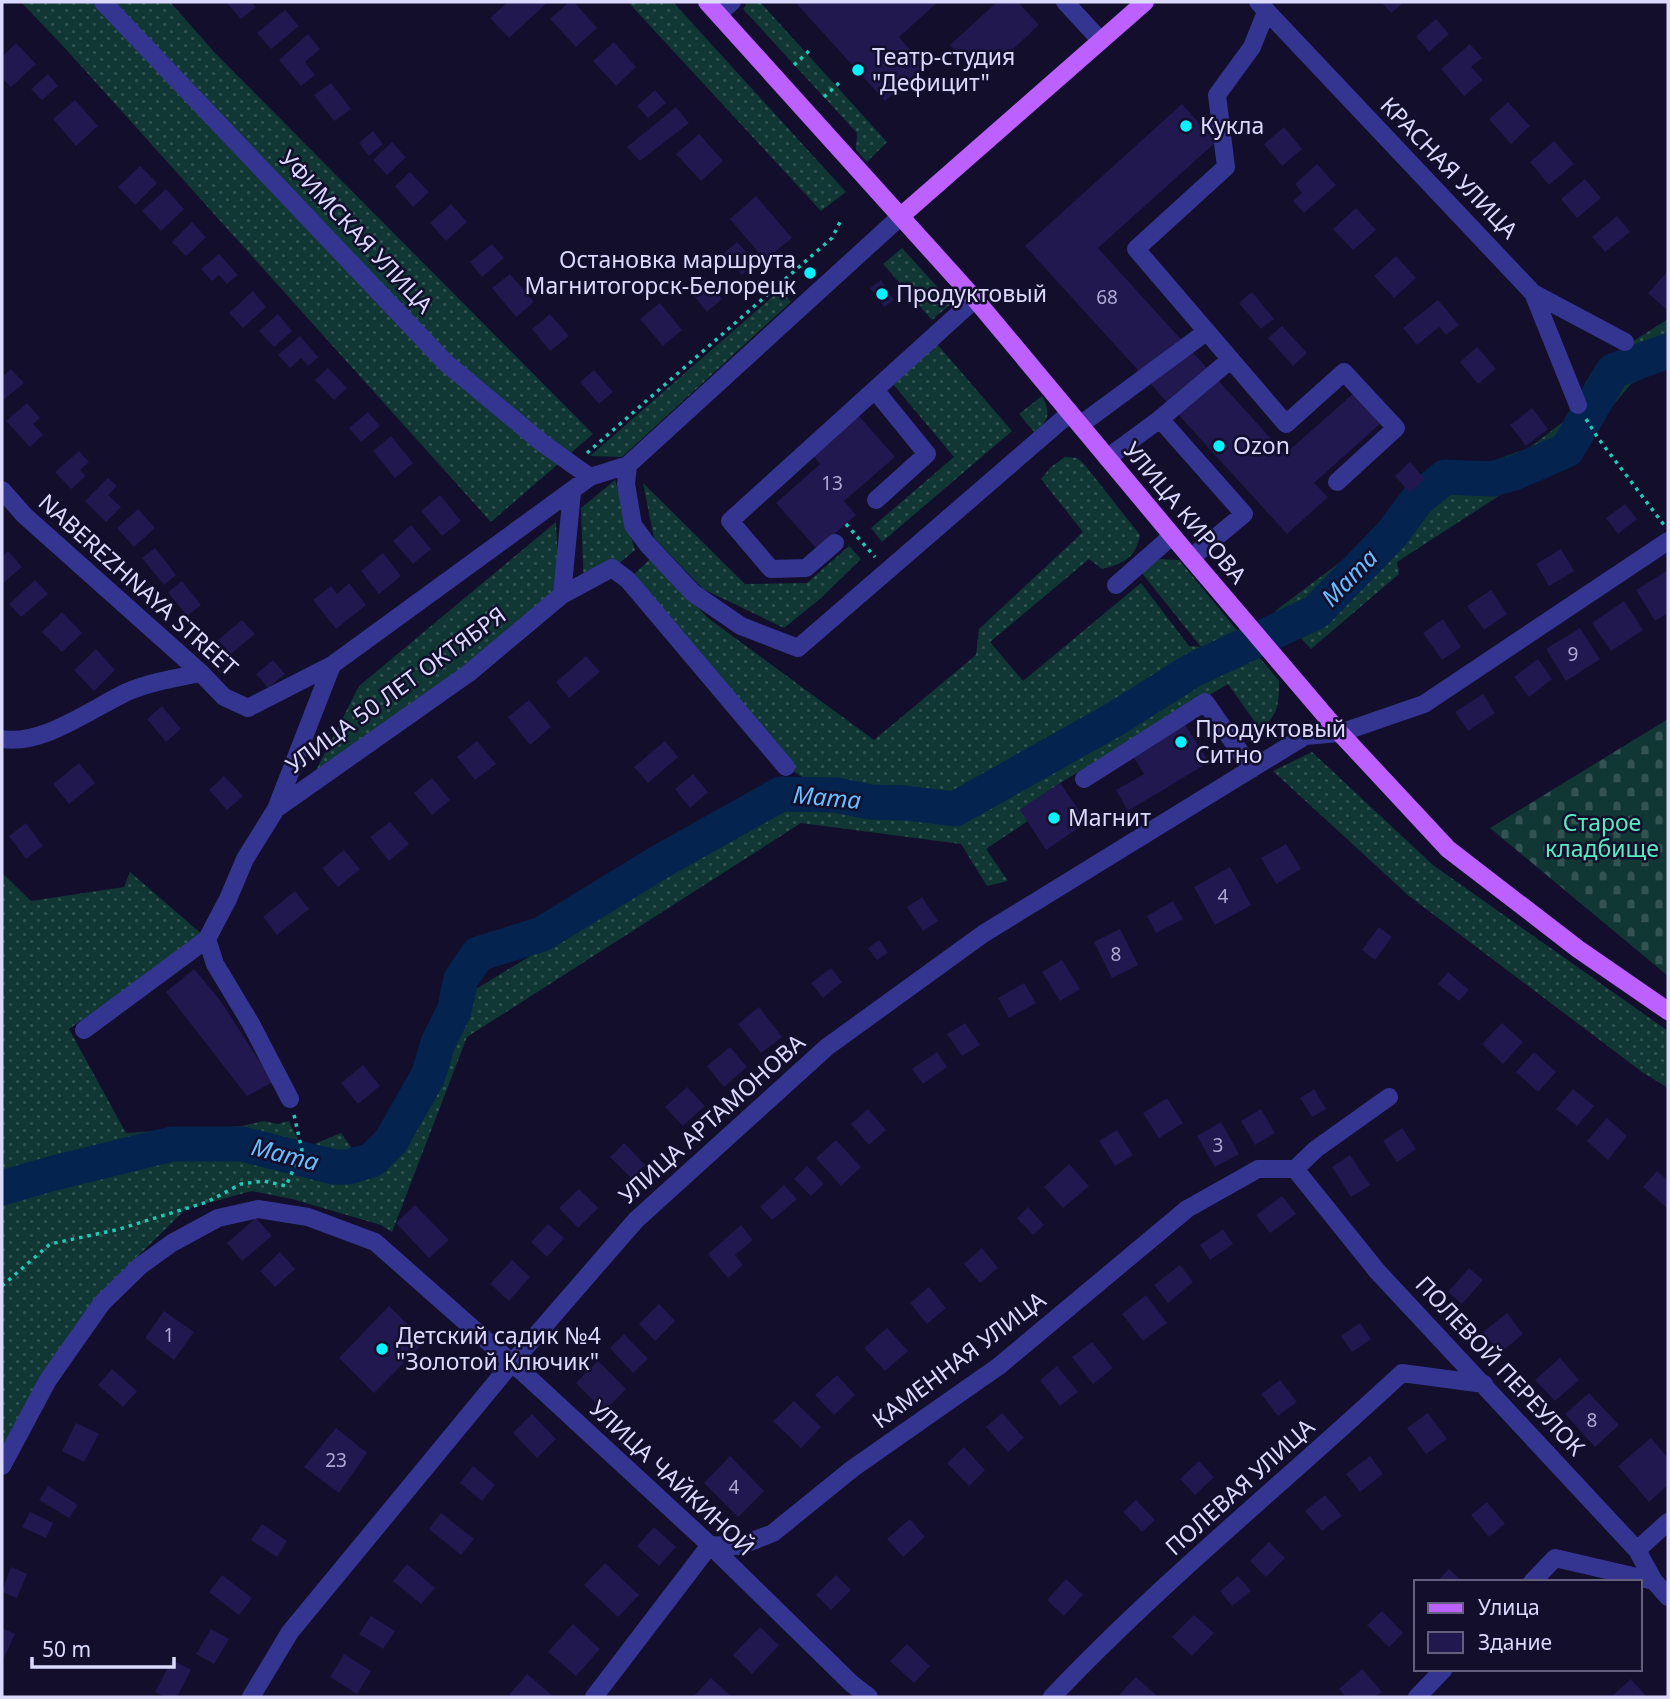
<svg xmlns="http://www.w3.org/2000/svg" width="1670" height="1699" font-family="'Noto Sans',sans-serif">
<defs>
<pattern id="grass-dots" width="8" height="8" patternUnits="userSpaceOnUse" patternTransform="scale(1.75)"><rect width="8" height="8" fill="#103734"/><path d="M2 2h.1M6 6h.1" fill="none" stroke="#325352" stroke-width="1.8" stroke-linecap="round"/></pattern>
<pattern id="cemetery-stones" width="16" height="16" patternUnits="userSpaceOnUse" patternTransform="scale(1.75)"><rect width="16" height="16" fill="#103734"/><path d="M2 7V4a2 2 0 0 1 4 0v3zM10 15v-3a2 2 0 0 1 4 0v3z" fill="#325352"/></pattern>
</defs>
<rect width="100%" height="100%" fill="#120e2c"/>
<path fill="url(#grass-dots)" d="M21 2H170L216 54 593 434 491 522 63 46Z
M628 2H673L846 192 821 211Z
M748 2H760L887 142 867 162 856 150 857 133 743 9Z
M902 248 952 303 932 320 883 264Z
M780 290 791 302 622 457 590 456Z
M1668 319V366L1631 384 1582 442 1397 562 1399 574 1311 649 1275 611 1459 473 1529 448 1563 422 1596 365Z
M937 344 1012 431 882 542 871 528 954 457 892 383Z
M1042 396C1051 413 1049 420 1035 433L1019 414Z
M1065 457 1077 458 1084 464 1140 535C1136 558 1123 564 1102 569L1089 559 990 642 1023 681 1141 583 1189 646 1201 647 1141 572 1158 559 1179 560 1279 681C1279 702 1279 716 1260 729L1228 684 1060 783 1020 810 1028 821 986 849 1008 881 987 886 961 844 801 823 467 1037 392 1232 381 1225 292 1199 252 1191 186 1209 97 1296 2 1456V873L31 901 124 887 130 872 204 936 69 1029 126 1133 242 1126 264 1121 278 1124 289 1121 302 1149 341 1133 359 1158 384 1141 448 1006 781 803 811 782 786 767 628 580 650 559 708 618 874 740 976 655 979 629 1083 532 1041 479 1051 467Z
M615 480 635 550 584 593 581 508Z
M643 483 745 584 807 583 849 546 861 559 821 598 784 628 703 589 654 538Z
M556 522 560 608 305 792 359 686Z
M1312 752 1433 865 1668 1031V1088L1642 1072 1409 896 1273 771Z"/>
<path fill="url(#cemetery-stones)" d="M1668 719V976L1490 828Z"/>
<g fill="none" stroke-linecap="round" stroke-linejoin="round">
<path stroke="#05234f" stroke-width="35" d="M2 1188 54 1173 172 1144H242L334 1167H348L372 1160 391 1141 428 1076 438 1043 454 1011 461 979 478 954 542 934 663 860 781 794 836 795 870 802 906 803 955 809 1115 719 1193 670 1316 612 1391 535 1418 499 1445 477 1492 479 1514 473 1567 450 1613 371 1668 351"/>
</g>
<path fill="#21184f" d="M226 2H251L256 7 241 19Z
M508 2H548L509 38 490 18Z
M569 2H574L597 28 576 47 550 19Z
M795 2H938L899 37 924 66 885 101Z
M997 2H1018L1039 25 987 73 973 57 967 63 950 45Z
M1381 2H1405L1391 13Z
M285 10 299 26 271 49 257 33Z
M1436 19 1449 34 1429 52 1416 36Z
M308 34 320 49 305 62 315 75 301 86 279 60Z
M614 42 636 67 616 86 593 61Z
M16 43 36 64 11 87 2 78V57Z
M1470 44 1482 58 1471 67 1483 80 1464 96 1441 69Z
M48 74 58 86 42 100 31 89Z
M331 83 351 109 334 121 314 95Z
M655 90 666 103 648 118 637 106Z
M75 100 98 126 76 146 53 119Z
M1508 102 1530 126 1511 144 1489 119Z
M1182 104 1216 142 1098 248 1285 454 1355 392 1382 422 1314 483 1328 497 1287 534 1025 246Z
M676 107 689 123 640 161 627 147Z
M1284 127 1302 149 1282 166 1264 144Z
M373 131 383 144 369 156 359 143Z
M699 134 723 161 701 181 676 154Z
M1554 141 1574 164 1549 185 1530 162Z
M392 142 406 157 387 175 373 160Z
M1317 164 1336 185 1304 213 1293 201 1302 193 1295 184Z
M140 166 157 183 135 205 118 187Z
M410 172 429 192 413 207 395 186Z
M1585 179 1601 198 1577 218 1561 199Z
M166 189 184 209 161 231 142 211Z
M756 196 792 238 765 260 730 219Z
M451 204 467 222 446 241 430 223Z
M1356 208 1376 230 1353 250 1333 229Z
M1617 216 1630 232 1605 252 1592 237Z
M192 222 206 237 186 256 172 242Z
M737 242 756 263 742 275 723 254Z
M492 244 504 258 482 277 470 262Z
M219 254 238 275 227 284 219 275 212 281 201 269Z
M1396 256 1416 278 1394 298 1374 276Z
M1668 271V311L1648 293Z
M510 274 534 302 516 317 492 288Z
M705 279 722 299 707 312 690 291Z
M881 280 894 300 884 307 870 288Z
M253 291 266 307 243 328 229 313Z
M1252 292 1274 319 1261 329 1239 303Z
M1438 300 1459 325 1446 335 1439 327 1417 345 1403 328Z
M660 303 682 330 663 346 640 319Z
M278 314 292 331 274 347 259 331Z
M550 314 569 336 550 351 532 329Z
M1282 326 1307 353 1293 366 1268 338Z
M300 336 318 357 308 366 301 358 290 368 278 355Z
M1477 347 1496 369 1478 384 1460 362Z
M328 368 347 388 334 400 315 380Z
M11 369 24 383 2 401V377Z
M594 370 613 392 599 404 580 382Z
M27 403 40 418 33 424 43 435 30 447 6 421Z
M1532 408 1548 429 1526 446 1510 425Z
M368 412 380 426 361 442 349 428Z
M858 415 895 457 844 501 856 515 817 549 776 503 820 464 813 455Z
M391 436 413 463 395 478 373 451Z
M79 451 89 462 80 470 86 476 71 489 55 472Z
M1410 462 1425 479 1410 493 1395 476Z
M108 478 117 486 108 495 121 507 106 522 85 501Z
M440 495 461 521 442 536 421 511Z
M1625 504 1637 519 1618 534 1606 518Z
M138 509 155 528 134 547 117 528Z
M411 525 431 549 413 564 393 541Z
M155 548 176 575 164 585 142 558Z
M1561 549 1574 571 1549 586 1536 564Z
M8 551 22 567 2 584V557Z
M383 553 401 576 379 594 361 571Z
M1668 570V613L1655 621 1636 590Z
M35 580 48 594 21 617 9 604Z
M182 581 201 605 187 616 168 592Z
M349 583 366 605 336 629 313 600 331 586 337 594Z
M1491 590 1507 614 1484 630 1467 606Z
M1624 601 1643 630 1611 651 1592 623Z
M62 612 82 633 62 652 42 632Z
M1443 619 1461 647 1442 660 1423 633Z
M242 620 255 634 231 654 218 640Z
M1580 628 1600 659 1566 681 1546 649Z
M96 649 115 670 94 691 74 670Z
M586 656 600 672 569 698 556 682Z
M1538 659 1552 679 1529 697 1514 677Z
M273 660 285 674 268 688 256 674Z
M1483 694 1495 713 1468 731 1455 712Z
M529 700 551 727 530 745 508 717Z
M162 706 181 729 166 742 147 719Z
M1182 720 1209 762 1128 811 1116 790 1144 774 1130 751Z
M477 741 496 764 475 780 457 757Z
M665 741 678 757 648 783 634 767Z
M79 763 95 783 69 804 53 784Z
M693 774 708 792 690 808 675 789Z
M224 776 243 796 227 810 209 790Z
M432 778 450 800 432 815 414 793Z
M1060 783 1087 822 1046 850 1020 810Z
M390 822 409 844 389 861 370 837Z
M26 823 43 846 26 859 9 836Z
M1286 844 1301 869 1276 884 1261 858Z
M344 850 360 869 338 887 322 868Z
M1230 867 1251 905 1215 925 1194 887Z
M295 891 309 909 277 935 263 917Z
M922 897 938 921 923 931 907 907Z
M1173 901 1183 919 1156 933 1147 916Z
M1379 927 1392 937 1375 960 1362 950Z
M1120 929 1138 965 1112 978 1094 942Z
M879 940 888 953 877 960 868 948Z
M1062 960 1080 989 1060 1001 1042 972Z
M831 968 842 982 823 998 811 983Z
M194 969 220 1000 273 1082 247 1096 166 992Z
M1448 972 1469 990 1459 1001 1438 984Z
M1024 983 1036 1003 1009 1018 998 998Z
M759 1007 782 1037 761 1053 738 1024Z
M965 1023 980 1045 962 1056 947 1034Z
M1502 1023 1523 1042 1503 1064 1482 1044Z
M730 1047 747 1067 724 1087 707 1066Z
M937 1052 947 1067 923 1084 912 1069Z
M1534 1052 1556 1072 1538 1092 1516 1072Z
M363 1065 380 1086 358 1104 341 1083Z
M687 1087 705 1106 683 1126 665 1107Z
M1314 1089 1326 1109 1312 1117 1300 1098Z
M1573 1089 1594 1106 1577 1126 1556 1109Z
M1167 1098 1183 1123 1159 1138 1143 1113Z
M868 1109 886 1130 869 1145 851 1124Z
M1261 1109 1275 1133 1255 1145 1241 1121Z
M1607 1118 1627 1136 1608 1160 1587 1141Z
M1221 1122 1239 1154 1215 1167 1197 1136Z
M1402 1128 1416 1149 1397 1162 1383 1141Z
M1117 1130 1133 1155 1115 1166 1099 1141Z
M836 1140 861 1167 841 1186 816 1158Z
M624 1143 645 1165 632 1179 610 1157Z
M1350 1155 1370 1185 1351 1197 1332 1167Z
M1069 1164 1089 1186 1063 1208 1044 1187Z
M807 1166 824 1184 811 1196 794 1179Z
M1657 1171 1668 1181V1209L1643 1187Z
M784 1185 797 1199 772 1220 760 1207Z
M579 1189 598 1208 578 1228 559 1208Z
M1282 1196 1296 1214 1270 1233 1256 1215Z
M415 1205 449 1240 429 1258 396 1223Z
M1028 1207 1044 1225 1033 1235 1017 1218Z
M256 1218 272 1236 242 1261 227 1243Z
M548 1224 564 1238 547 1257 531 1242Z
M741 1225 753 1240 735 1255 743 1265 728 1278 708 1254Z
M1223 1229 1233 1244 1210 1260 1200 1245Z
M982 1248 998 1268 980 1283 964 1264Z
M280 1252 295 1269 275 1287 260 1271Z
M512 1260 530 1277 509 1301 490 1284Z
M1180 1265 1193 1282 1168 1303 1154 1285Z
M1469 1268 1483 1280 1462 1304 1448 1292Z
M929 1287 946 1308 927 1324 910 1303Z
M1146 1295 1167 1323 1143 1341 1122 1314Z
M659 1304 675 1321 655 1341 639 1324Z
M389 1306 425 1341 374 1393 339 1358Z
M164 1311 194 1332 174 1360 145 1338Z
M1507 1313 1523 1334 1500 1353 1483 1332Z
M1360 1323 1371 1339 1352 1352 1341 1336Z
M887 1328 908 1351 885 1371 864 1348Z
M624 1334 648 1359 633 1373 610 1348Z
M1092 1342 1113 1368 1093 1384 1072 1357Z
M1560 1358 1579 1380 1555 1401 1535 1380Z
M598 1361 626 1389 604 1411 576 1383Z
M1057 1366 1078 1392 1060 1406 1040 1380Z
M112 1369 137 1391 123 1407 98 1385Z
M837 1375 855 1395 834 1415 815 1395Z
M1280 1380 1297 1402 1278 1416 1261 1394Z
M1589 1393 1619 1425 1595 1447 1565 1414Z
M794 1401 821 1427 801 1448 773 1421Z
M1002 1413 1024 1438 1008 1452 986 1427Z
M1428 1413 1447 1439 1426 1454 1407 1428Z
M532 1414 556 1439 537 1458 513 1433Z
M76 1423 99 1434 84 1462 62 1451Z
M336 1428 367 1453 339 1493 304 1467Z
M1651 1438 1668 1458V1485L1649 1502 1618 1466Z
M964 1447 985 1470 969 1486 947 1463Z
M730 1456 764 1491 738 1517 704 1483Z
M1370 1456 1383 1474 1360 1492 1346 1474Z
M1199 1461 1214 1477 1195 1495 1180 1479Z
M473 1466 495 1485 482 1501 460 1483Z
M48 1486 78 1505 69 1518 39 1500Z
M1325 1495 1342 1516 1322 1531 1305 1511Z
M1136 1500 1155 1520 1142 1532 1123 1512Z
M1487 1502 1505 1524 1489 1537 1471 1515Z
M30 1512 53 1523 46 1538 22 1527Z
M441 1513 474 1539 461 1555 429 1529Z
M910 1519 925 1537 903 1557 887 1539Z
M262 1524 287 1541 277 1557 251 1540Z
M654 1527 676 1547 659 1566 637 1546Z
M1269 1542 1285 1558 1266 1577 1250 1561Z
M605 1563 639 1595 618 1617 584 1585Z
M407 1564 435 1588 421 1604 393 1581Z
M11 1567 27 1574 17 1598 2 1592Z
M1449 1569 1463 1582H1436Z
M222 1575 252 1598 239 1615 209 1592Z
M836 1575 851 1590 831 1610 816 1595Z
M1238 1576 1251 1591 1232 1606 1220 1591Z
M1066 1579 1083 1595 1064 1616 1047 1600Z
M1382 1611 1403 1633 1389 1647 1367 1625Z
M1194 1615 1214 1633 1192 1656 1172 1637Z
M371 1616 395 1631 383 1649 359 1634Z
M573 1624 600 1649 576 1676 548 1652Z
M760 1627 779 1645 752 1674 733 1655Z
M2 1628 15 1634 2 1662Z
M211 1629 229 1639 214 1664 196 1654Z
M907 1644 930 1666 914 1683 890 1661Z
M344 1654 371 1671 357 1694 330 1677Z
M172 1660 191 1670 177 1697H166L155 1692Z
M1362 1669 1382 1692 1375 1697H1346L1339 1689Z
M527 1674 553 1696 552 1697H512L509 1695Z
M1136 1677 1158 1697H1122L1119 1695Z
M711 1678 732 1697H693Z
M1631 1679 1647 1697H1611Z"/>
<g fill="none" stroke-linecap="round" stroke-linejoin="round">
<path stroke="#23c9b8" stroke-width="3.5" stroke-dasharray="3.5 5" stroke-linecap="butt" d="M794 65 810 50
M824 97 839 83
M1586 419 1598 438 1664 525
M587 453 832 238 842 218
M846 524 875 557
M2 1286 50 1244 116 1230 207 1202 241 1184 264 1181 286 1186 302 1150 294 1115"/>
<path stroke="#343590" stroke-width="18" d="M103 2 446 363 541 442 590 477
M1065 2 1101 41
M1258 2 1533 293 1625 342
M1266 12 1252 47 1217 95 1226 167 1136 249 1286 424 1344 372 1396 428 1337 482
M718 14 732 2
M1533 293 1578 405
M875 390 927 454 876 500
M1160 419 1244 514 1191 558
M1080 425 1206 332
M1107 458 1160 419 1230 360
M628 465 626 484 633 525 647 544 693 593 741 626 798 648 1070 413
M2 490 24 515 201 673 224 697 248 708 332 665 590 477 628 465 901 216
M835 543 806 568 771 569 730 521 975 299
M1116 585 1172 536
M562 595 612 568 628 580 786 767
M2 739C42 746 91 709 127 692 150 682 176 678 201 673
M1084 779 1205 702 1252 769
M276 809 469 673 562 595 572 492
M84 1030 207 939
M290 1099 251 1024 215 964 207 939 228 899 245 859 276 809 332 665
M1295 1169 1377 1271 1637 1550 1654 1581 1668 1597
M2 1466 48 1380 102 1303 140 1266 172 1243 218 1218 258 1209 308 1217 375 1242 529 1378 710 1545 852 1684 869 1697
M1637 1550 1668 1522
M1532 1582 1555 1558 1654 1581
M251 1697 290 1632 511 1364 636 1220 827 1047 983 934 1305 736 1340 733 1424 704 1668 541
M594 1697 710 1545 740 1546 773 1533 852 1469 999 1366 1187 1209 1258 1169H1295L1316 1149 1389 1097
M1052 1697C1162 1581 1286 1481 1402 1373L1484 1384
M1417 1697 1444 1669"/>
<path stroke="#bc60ff" stroke-width="18" d="M707 2 975 299 1191 558 1340 733 1448 849 1578 949 1668 1011
M901 216 1145 2"/>
</g>
<g fill="#05f2ff" stroke="#120e2c" stroke-width="2.5">
<circle cx="858" cy="70" r="7"/>
<circle cx="1186" cy="126" r="7"/>
<circle cx="810" cy="273" r="7"/>
<circle cx="882" cy="294" r="7"/>
<circle cx="1219" cy="446" r="7"/>
<circle cx="1181" cy="742" r="7"/>
<circle cx="1054" cy="818" r="7"/>
<circle cx="382" cy="1349" r="7"/>
</g>
<g text-anchor="middle" stroke-width="5" stroke-linejoin="round" paint-order="stroke">
<g font-size="19" fill="#ada9d3">
<text x="1107" y="304">68</text>
<text x="832" y="490">13</text>
<text x="1573" y="661">9</text>
<text x="1223" y="903">4</text>
<text x="1116" y="961">8</text>
<text x="1218" y="1152">3</text>
<text x="169" y="1342">1</text>
<text x="1592" y="1427">8</text>
<text x="336" y="1467">23</text>
<text x="734" y="1494">4</text>
</g>
<g font-size="23" fill="#dcd9ff" stroke="#120e2c" text-anchor="start">
<text x="872" y="65">Театр-студия<tspan x="872" dy="26">"Дефицит"</tspan></text>
<text x="1200" y="134">Кукла</text>
<text x="796" y="268" text-anchor="end">Остановка маршрута<tspan x="796" dy="26">Магнитогорск-Белорецк</tspan></text>
<text x="896" y="302">Продуктовый</text>
<text x="1233" y="454">Ozon</text>
<text x="1195" y="737">Продуктовый<tspan x="1195" dy="26">Ситно</tspan></text>
<text x="1068" y="826">Магнит</text>
<text x="396" y="1344">Детский садик №4<tspan x="396" dy="26">"Золотой Ключик"</tspan></text>
</g>
<g font-size="23" fill="#dcd9ff" stroke="#120e2c">
<text transform="translate(1449 168) rotate(46)" y="8">КРАСНАЯ УЛИЦА</text>
<text transform="translate(356 232) rotate(47)" y="8">УФИМСКАЯ УЛИЦА</text>
<text transform="translate(1185 513) rotate(50)" y="8">УЛИЦА КИРОВА</text>
<text transform="translate(138 585) rotate(42)" y="8">NABEREZHNAYA STREET</text>
<text transform="translate(396 690) rotate(-36)" y="8">УЛИЦА 50 ЛЕТ ОКТЯБРЯ</text>
<text transform="translate(712 1119) rotate(-42)" y="8">УЛИЦА АРТАМОНОВА</text>
<text transform="translate(959 1360) rotate(-37)" y="8">КАМЕННАЯ УЛИЦА</text>
<text transform="translate(1500 1366) rotate(47)" y="8">ПОЛЕВОЙ ПЕРЕУЛОК</text>
<text transform="translate(672 1478) rotate(43)" y="8">УЛИЦА ЧАЙКИНОЙ</text>
<text transform="translate(1240 1487) rotate(-42)" y="8">ПОЛЕВАЯ УЛИЦА</text>
</g>
<g font-size="23" fill="#58edc0" stroke="#120e2c">
<text x="1602" y="831">Старое<tspan x="1602" dy="26">кладбище</tspan></text>
</g>
<g font-size="24" font-style="italic" fill="#67c0ff" stroke="#120e2c">
<text transform="translate(1350 578) rotate(-46)" y="8">Мата</text>
<text transform="translate(827 798) rotate(5)" y="8">Мата</text>
<text transform="translate(285 1155) rotate(14)" y="8">Мата</text>
</g>
</g>
<rect width="1670" height="1699" fill="none" stroke="#dcd9ff" stroke-width="7"/>
<rect x="1414" y="1580" width="228" height="91" fill="#120e2c" stroke="#635f80" stroke-width="2"/>
<rect x="1428" y="1603" width="35" height="10" fill="#bc60ff" stroke="#635f80" stroke-width="2"/>
<text x="1478" y="1615" font-size="21" fill="#dcd9ff">Улица</text>
<rect x="1428" y="1632" width="35" height="21" fill="#21184f" stroke="#635f80" stroke-width="2"/>
<text x="1478" y="1650" font-size="21" fill="#dcd9ff">Здание</text>
<path d="M32 1657v10h142v-10" fill="none" stroke="#dcd9ff" stroke-width="3.5"/>
<text x="42" y="1657" font-size="21" fill="#dcd9ff" stroke="#120e2c" stroke-width="5" paint-order="stroke">50 m</text>
</svg>
